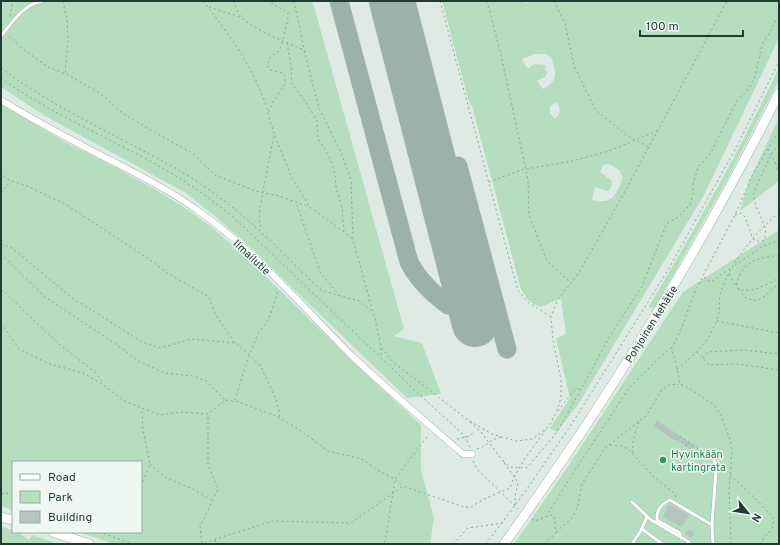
<svg xmlns="http://www.w3.org/2000/svg" width="780" height="545" font-family="Overpass,sans-serif">
<rect width="100%" height="100%" fill="#deebe4"/>
<path fill="#b5ddbe" fill-rule="evenodd" d="M1 1H310L313 3 404 329 394 336 422 343 441 394 407 398 247 244 217 218 186 193 45 116 1 87Z
M442 1H518L528 3 532 1H779V38L704 195 579 403 557 432 550 428 570 398 556 339 566 334 561 298 541 307C530 304 526 298 521 289L472 106 469 102ZM535 54H545L551 57C556 72 559 81 543 89L537 81 545 77 548 72 545 70 546 65 534 64 528 69 522 60 524 58ZM557 102C561 109 561 113 555 119L550 113V106ZM609 164 619 170 623 178C615 196 613 204 592 200L595 187 608 191 611 187 612 181 600 172 603 165Z
M779 68V80L729 176 655 307 651 308 649 306C695 229 740 150 779 68Z
M1 103 65 142 102 160 163 194 188 210 213 228 256 267 350 359 421 425V471L434 518 430 544H114L79 532H141V462H13V510L1 506Z
M779 118V181L740 211 749 181Z
M779 230V544H514L569 465 683 292Z
M1 527 13 530V532H18L29 540 32 535 58 544H1Z"/>
<g fill="none" stroke-linecap="round" stroke-linejoin="round">
<path stroke="#9cb1a9" stroke-width="19" d="M339 1 409 262C418 280 432 293 448 305L469 300
M458 166 507 349"/>
<path stroke="#9cb1a9" stroke-width="46" d="M392 1 475 324"/>
</g>
<path fill="#b3c5bd" d="M657 420 696 447 693 450 678 440H674L654 426Z
M697 449 704 454 702 457 695 452Z
M669 504 689 515 682 527 663 517Z
M688 529 694 532 692 538 685 535Z"/>
<g fill="none" stroke-linecap="round" stroke-linejoin="round">
<g stroke="#a1b3ab" stroke-width="4">
<path id="service" d="M1 36C12 23 24 4 42 1
M632 502 651 520 689 542 688 544
M641 530 647 517
M681 538 680 533 657 520C656 510 661 504 670 500L712 525
M632 544 642 529 662 544
M713 544 712 525 716 470 714 461"/>
</g>
<g stroke="#a1b3ab" stroke-width="7">
<path id="minor" d="M1 100C37 122 75 142 112 161 143 177 173 192 201 213 256 252 304 308 352 356 388 390 426 422 463 454H472"/>
</g>
<g stroke="#9db7ac" stroke-width="10">
<path id="secondary" d="M1 517 13 520
M53 532 89 544
M504 544C531 507 557 468 583 430 655 321 721 209 779 93"/>
</g>
<path stroke="#7db09e" stroke-width="1" stroke-dasharray="2 3" stroke-linecap="butt" d="M63 1 67 20 68 41 65 73
M203 1C226 31 246 56 261 92 264 100 268 108 269 118 270 124 274 129 274 135L260 207 259 220 261 224 260 230
M233 1C236 6 238 14 242 18 254 30 288 43 304 50L319 108 342 155 351 179 353 240 375 319 381 347 393 362 468 420 492 434 516 441 533 439 549 426 557 411 561 397V380L553 340 551 317 557 301 580 271 628 186 727 1
M294 1 304 49
M440 1 518 291 529 303 550 316
M487 1 501 55 528 180 529 215 547 261 570 282
M554 1 565 23 574 66 595 109 626 135 649 147
M209 7 240 17
M10 16 13 1
M9 36 23 49 48 67 68 75 101 94 121 112 147 128 192 153 215 175 256 191 279 196 310 207
M287 43 291 65 292 84 305 101 317 121 318 139 326 151 332 163 335 175 336 188 342 207 344 233
M1 68C42 99 88 122 134 146 157 158 181 170 202 185 244 213 278 248 313 283L323 291 359 301 373 312
M1 78C56 118 121 142 179 178 197 189 214 202 231 215L421 396 465 436 470 448
M269 112C271 106 273 101 277 96 282 88 289 82 283 73L270 70 267 65 271 56 278 52 281 47 288 18V12L272 4V1
M275 136 292 178 310 207 353 239
M768 149 779 170
M777 165 779 162
M777 168 779 175
M1 172 6 179 27 186 65 204 149 259 167 273 209 297 215 314 235 343
M489 182 521 170 572 161 609 151 657 131
M1 193 11 181
M297 205 320 272 339 295
M735 215 741 213 745 217 753 239 760 242 764 240C771 224 751 209 754 191L771 155 779 143
M1 244 12 248 71 297 142 342 161 348 190 339 236 343 249 354 261 367 277 402 280 418
M1 254 45 297 113 342 140 362 165 373 192 376 206 381 225 400
M779 255C756 259 744 259 736 285L738 289C751 294 768 284 779 278
M735 265 762 247 779 240
M729 274 736 287
M704 277 711 282 732 267
M1 289 60 345 96 373 103 383
M739 289 746 298 757 301 765 296 779 283
M717 321 779 333
M1 323 19 349 47 363 83 373 104 385 124 401 160 415 181 412 208 414 225 400 239 402 276 416 297 428 328 451 362 459 377 470 395 479 403 486
M381 348V357
M697 352 709 365 738 364 779 370
M703 358 708 352 744 350 779 354
M677 369C690 358 703 348 711 333 714 327 717 319 719 313 720 307 719 301 720 295 727 267 757 230 779 213
M235 400 248 358 258 334 269 319 278 291
M558 411 575 389 582 388
M470 422 481 432 503 461
M680 436 710 457
M457 439 470 436 474 432
M677 439 702 457 710 459
M610 445 621 446 628 449 653 476 675 494 676 498
M477 449C487 447 489 439 502 437
M633 453C632 441 635 432 640 420
M473 461 477 469 518 509
M503 461 510 467 527 468 557 432 584 384 607 341 642 286 667 223 677 218 690 205 693 194V185L698 167 709 156 738 99C759 83 755 66 763 43 765 39 769 35 771 30 774 24 775 21 779 17
M504 463 514 476 518 483 515 497V505
M150 464 164 477 195 490 211 500
M730 475 758 501 774 519C773 533 765 533 760 544
M141 486 150 464 143 430 142 408
M1 494 10 493 13 495
M546 517 572 475 629 388 660 357 672 347
M532 519 535 521 550 515 554 516 556 533 544 544
M99 532 133 544
M556 532 573 517 578 505 582 484 605 448 646 416 661 391 668 385 679 384
M215 540 216 544
M202 543 200 527 218 489 208 464V414
M200 544 273 521 351 523 403 486 464 507H471L484 499 510 488C517 466 534 447 547 428
M380 544 385 542 395 479 429 434
M453 544 468 528 503 523
M486 544 527 489 573 422 668 270 737 146 779 61
M731 544 729 490 732 450 730 440 721 415 714 405 687 387 680 384 674 356 671 350 682 327 695 291 736 213 752 176 776 135 779 133"/>
<use href="#service" stroke="#fff" stroke-width="3"/>
<use href="#minor" stroke="#fff" stroke-width="6"/>
<use href="#secondary" stroke="#fff" stroke-width="9"/>
</g>
<circle fill="#2e9e5b" stroke="#eef7f2" stroke-width="1.5" cx="663" cy="460" r="4"/>
<g text-anchor="middle" stroke-width="3" stroke-linejoin="round" paint-order="stroke">
<g font-size="11" fill="#1f3b32" stroke="#eef7f2">
<text transform="translate(252 257) rotate(43)" y="4">Ilmailutie</text>
<text transform="translate(651 324) rotate(-58)" y="4">Pohjoinen kehätie</text>
</g>
<g font-size="11" fill="#27864d" stroke="#eef7f2" text-anchor="start">
<text x="671" y="458">Hyvinkään<tspan x="671" dy="13">kartingrata</tspan></text>
</g>
</g>
<rect width="780" height="545" fill="none" stroke="#1f3b32" stroke-width="4"/>
<rect x="12" y="461" width="130" height="72" fill="#eef7f2" stroke="#9baca5"/>
<rect x="20" y="474" width="20" height="6" fill="#ffffff" stroke="#9baca5"/>
<text x="48" y="481" font-size="12" fill="#1f3b32">Road</text>
<rect x="20" y="491" width="20" height="12" fill="#b5ddbe" stroke="#9baca5"/>
<text x="48" y="501" font-size="12" fill="#1f3b32">Park</text>
<rect x="20" y="511" width="20" height="12" fill="#b3c5bd" stroke="#9baca5"/>
<text x="48" y="521" font-size="12" fill="#1f3b32">Building</text>
<g transform="translate(748 513) rotate(120)" stroke="#eef7f2" stroke-width="3" paint-order="stroke">
<path d="M0-3L7 15L0 10L-7 15Z" fill="#1f3b32"/>
<text y="-6" font-size="11" font-weight="bold" text-anchor="middle" fill="#1f3b32">N</text>
</g>
<path d="M640 30v6h103v-6" fill="none" stroke="#1f3b32" stroke-width="2"/>
<text x="646" y="30" font-size="12" fill="#1f3b32" stroke="#eef7f2" stroke-width="3" paint-order="stroke">100 m</text>
</svg>
